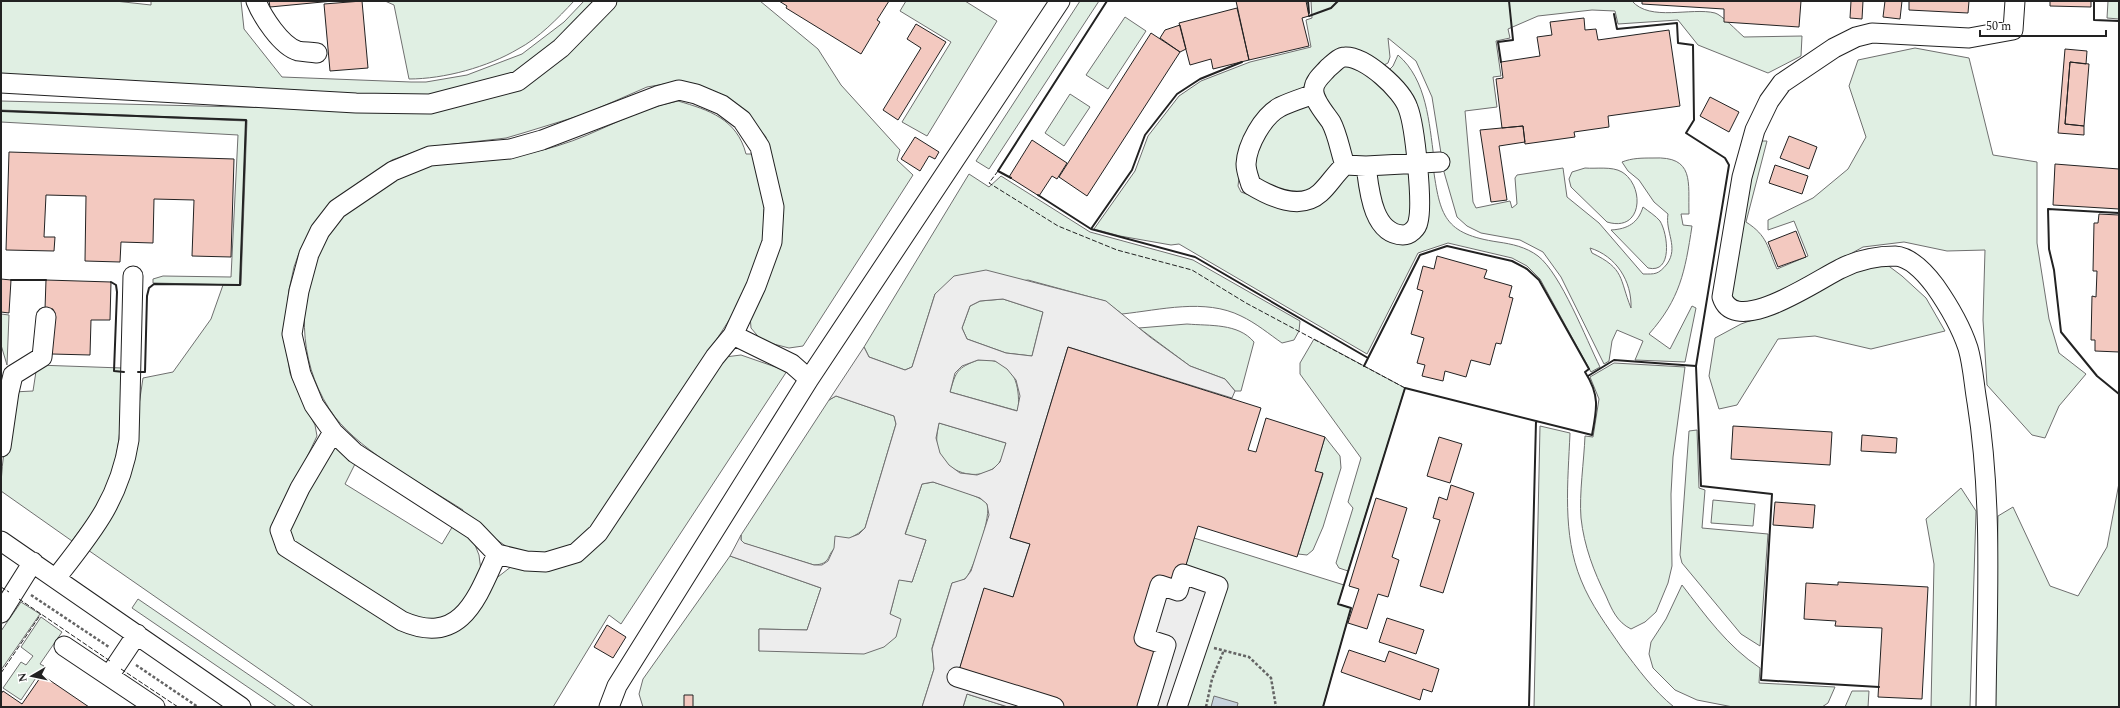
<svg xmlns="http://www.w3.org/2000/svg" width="2120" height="708" font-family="Spectral,serif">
<rect width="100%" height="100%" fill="#fff"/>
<path fill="#e0efe3" stroke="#6f6f6f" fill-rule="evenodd" d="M1 1H115L151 5V1H241L244 29 282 77 411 82H426L467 75 522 54 564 22 584 1H596L558 41 515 73 433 95 394 97 1 78Z
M385 1H574C558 18 539 38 518 49 488 67 444 79 409 79L394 5Z
M616 1H760L818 49 841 85 900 150 897 160 913 175 803 346 789 348 762 341 751 328 750 315 762 287 766 137 743 109 724 96 676 82 647 87 585 114 523 133 506 138 428 147 392 160 362 182 299 253 294 267 289 290 284 333 290 373 303 403 315 425 317 436 289 495 278 511 274 530 432 635 494 580 512 566 569 561 725 357 741 355 787 371 621 624 609 615 553 707H314L88 550 135 432 143 378 173 372 211 319 223 285H241L247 120 1 110V101L359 110 487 95Z
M906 1H965L997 21 927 136 902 122 951 42 900 11Z
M1080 1H1099L989 169 976 161Z
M1311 1H1632C1650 22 1691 7 1715 13 1722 15 1737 31 1744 37L1802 36 1801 56 1768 73 1698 45 1678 20 1618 24 1615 11 1592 10 1538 16 1508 29 1510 38 1496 41 1501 76 1493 77 1497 107 1465 111 1473 202 1476 208 1510 201 1512 208 1517 204 1515 178 1517 175 1563 168 1567 197 1599 223 1643 274C1655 274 1658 275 1667 264 1679 247 1665 232 1668 214L1654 202 1639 180 1628 171 1622 162C1632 158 1642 158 1653 158 1695 156 1688 182 1689 214H1681L1683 225 1692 226C1685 272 1680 299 1649 334L1670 349 1692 306 1696 308 1685 362 1635 360 1643 341 1617 330 1612 341 1609 361 1604 364 1561 277 1543 252 1520 240 1481 233 1467 226 1457 217 1444 172 1432 97 1416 61 1388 38 1390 57 1388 63 1380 67 1352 52 1242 152 1238 186 1241 192 1257 198 1282 204 1340 174 1362 171 1367 194 1408 239 1420 168 1433 166C1440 216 1444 234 1498 242 1512 244 1526 247 1538 256 1561 274 1586 339 1600 367L1591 372 1540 279 1527 266 1512 258 1448 243 1418 253 1367 354 1179 244 1171 245 1120 236 1094 229 1135 171 1148 136 1179 96 1201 81 1250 62 1311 47 1306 20 1312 18ZM1590 248C1616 256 1632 281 1631 308 1619 278 1625 269 1592 253Z
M2108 1H2119V19L2107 18Z
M1125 17 1146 31 1108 89 1086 75Z
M1915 48 1969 58 1993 155 2037 162V243L2049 319 2059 353 2086 374 2059 406 2045 438 2032 435 1987 385 1983 320 1985 250 1947 251 1904 242 1863 247 1781 292 1757 301 1740 302 1731 298 1747 181 1761 141H1767L1746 222C1768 236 1767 247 1777 269L1808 256 1794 221 1768 230V220L1813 198 1848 169 1866 137 1849 86 1858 60Z
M1398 55C1427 80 1429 123 1434 158H1420L1386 73 1393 66Z
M1351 59 1401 102 1411 156 1351 159 1326 107 1320 81Z
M1070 94 1090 107 1064 146 1045 133Z
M678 101C709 110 737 119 746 154H756L766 195V237L753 283 595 528 575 547 551 557 510 549 461 515 463 510C424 485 363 453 335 417 300 370 296 308 318 255 321 248 323 238 328 232 341 215 385 181 404 173 421 166 440 164 458 162 491 158 525 156 557 146 598 134 635 109 678 101Z
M1306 101 1329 126 1336 162 1316 188 1296 196 1254 179 1253 157 1271 119Z
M1 111 246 121 240 285 153 283V279L163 276 231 277 238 135 1 122Z
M1585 168C1596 169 1612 166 1622 172 1645 186 1643 233 1607 222L1571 187 1569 179 1572 172Z
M1370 170H1409L1413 227H1389Z
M969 174 989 187 1001 176 1090 232 1193 260 1300 321 1299 331 1294 340 1282 343C1269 334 1256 323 1241 316 1205 298 1160 310 1122 314L1105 301 1028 280 935 294 912 367 905 370 869 357 864 347Z
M1643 207C1648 211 1656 216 1660 221 1668 234 1673 274 1648 268L1611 230C1628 229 1638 223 1643 207Z
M1886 264 1902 276 1926 298 1945 331 1871 349 1815 336 1778 339 1737 405 1719 409 1709 376 1715 338 1741 324 1786 308 1862 266Z
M1003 299 1043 312 1032 356 1006 353 967 339 962 328 970 306 980 301Z
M1 314 9 315 7 365 1 345Z
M1187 324C1210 326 1238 323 1254 342L1241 391H1235L1225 379 1190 366 1139 328Z
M1314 339 1405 388 1348 571 1339 568 1336 563 1353 508 1348 502 1361 458 1300 374V363Z
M978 360C983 360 989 359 994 361 1017 366 1020 392 1018 411L950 392C956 371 957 368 978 360Z
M1614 363 1685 367 1673 457 1671 494 1672 566 1668 583 1656 612 1645 622 1631 629C1617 622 1612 610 1606 596 1594 572 1584 546 1581 518 1579 494 1584 461 1585 436L1593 437 1599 399 1590 377Z
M37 365 122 368C121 412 123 454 103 495 96 511 82 526 72 541L1 491C1 458 9 425 13 392L33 391Z
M836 396 894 416 896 424 865 528C857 536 846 539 836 547 826 555 832 564 814 565L743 543 741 540V535L829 400Z
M939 423 1006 443C1004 449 1003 458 999 463 983 483 949 475 939 453 935 443 937 433 939 423Z
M1540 426 1570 433C1568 482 1562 534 1581 580 1591 605 1607 626 1622 648 1638 669 1653 690 1674 707H1534Z
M1697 430 1699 488 1705 490 1702 528 1768 534 1760 646 1741 634 1682 563 1680 555 1689 431Z
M1325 437 1340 456 1341 468 1323 527 1313 550 1307 555 1298 554 1323 474 1315 471Z
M335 446 357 460 345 484 442 544 454 524 473 540 479 555 481 571 479 586 450 617 418 623 296 547 287 529 328 450Z
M933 482C944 486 981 495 987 504 992 513 974 569 966 578 963 581 957 582 952 583L932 648 934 669 922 707H643L639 694 643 679 730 556 821 588 807 630 759 629V651L890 614 899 579 912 582 926 540 905 535 922 484Z
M2119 483V707H1995L1998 516 2013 507 2050 586 2078 596 2107 547Z
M1961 488 1976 511 1970 707H1931L1934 564 1926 519Z
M1713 500 1755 504 1753 526 1711 523Z
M1194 538 1344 585 1338 604 1351 608 1323 707H1177L1183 574Z
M1682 585C1706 616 1727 646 1760 668L1759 683 1835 687 1828 703 1822 707H1733L1697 700 1675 690 1653 668 1649 654 1651 642 1666 619Z
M138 599 296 707H277L132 608Z
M21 602 40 614 1 670V631Z
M41 617 62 632 40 664 44 666 21 700 3 688 21 662 26 665 33 656 21 647Z
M1852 691H1869L1868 707H1845Z
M967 694 1008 707H963Z"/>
<path fill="#ededed" stroke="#6f6f6f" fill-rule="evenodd" d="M986 270 1106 301 1150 337 1190 366 1225 379 1235 391 1232 398 1068 347 1010 538 1030 544 1013 597 984 589 957 677 1054 707H1008L967 694 963 707H922L934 669 932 649 952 583 965 579 971 571 989 515 987 504 980 498 933 482 922 484 905 534 926 540 912 582 899 580 890 614 901 619 896 637 884 647 864 654 759 651V629L807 630 821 588 730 556 741 535V540L744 543 814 565H822L828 561 834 548 835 536 849 538 859 534 865 528 896 424 894 416 836 396 829 400 864 347 869 357 905 370 912 367 935 294 954 276ZM1003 299 1043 312 1032 356 1006 353 967 339 962 328 970 306 980 301ZM978 360 995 361 1007 369 1016 380 1020 396 1017 411 950 392 955 373 962 366ZM939 423 1006 443 1000 462 993 469 977 475 960 473 949 465 940 453 936 438Z
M1183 574 1218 586 1177 707H1147L1144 638 1160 585Z"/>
<path fill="#c7d3dd" stroke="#6f6f6f" d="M1214 696 1238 703 1237 707H1211Z"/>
<path fill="#f3c9c0" stroke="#222" d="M269 1H333L270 7Z
M362 1 368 68 330 71 324 4Z
M779 1H889L877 20 880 22 861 54 786 8 787 6Z
M1236 1H1306L1309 16 1302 18 1309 46 1249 60Z
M1642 1H1801L1799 27 1724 22V9L1642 4Z
M1851 1H1863L1862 19 1850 18Z
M1885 1H1902L1900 19 1883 17Z
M1909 1H1969L1968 13 1909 10Z
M2050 1H2091V7L2050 6Z
M1237 8 1249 60 1213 69 1211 59 1190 65 1179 23Z
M1584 18 1585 30 1596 29 1598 40 1669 30 1680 106 1608 116 1609 127 1574 132 1575 137 1525 144 1523 126 1502 128 1496 79 1503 78 1501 62 1540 56 1537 37 1552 35 1550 22Z
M916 24 946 42 898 120 883 110 921 48 907 39Z
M1180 25 1186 49 1180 52 1160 38 1165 30Z
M1151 33 1180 52 1087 196 1059 177Z
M2065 49 2087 51 2086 64 2070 62 2065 124 2084 126V135L2058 133Z
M2070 62 2089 64 2084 126 2065 124Z
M1710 97 1739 112 1729 132 1700 116Z
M1523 126 1525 142 1499 146 1507 200 1491 202 1480 130Z
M1789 136 1817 147 1809 169 1780 158Z
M915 137 939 152 935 159 929 156 920 171 901 159Z
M1032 140 1067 163 1057 179 1052 176 1039 196 1009 177Z
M9 152 234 159 231 257 192 256 194 200 154 199 153 243 121 242 120 262 85 261 86 196 46 195 44 237H55L54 251 6 250Z
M2055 164 2119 169V209L2053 205Z
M1775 165 1808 176 1802 194 1769 183Z
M2099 214 2119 215V352L2095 351V340H2091L2092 296 2096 297 2097 271H2093L2094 223H2098Z
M1796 231 1806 257 1778 267 1768 242Z
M1437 256 1487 270 1484 278 1512 286 1509 297 1513 298 1501 344 1496 343 1490 365 1471 360 1466 377 1445 371 1443 381 1422 376 1425 365 1417 363 1424 338 1411 334 1423 291 1417 289 1423 266 1434 269Z
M1 279 11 280 9 313 1 312Z
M46 280 111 282 110 320H91L90 355 52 354 53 309H45Z
M1068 347 1261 408 1248 450 1256 452 1266 418 1325 437 1315 471 1323 473 1297 557 1198 526 1178 591 1160 585 1144 638 1166 645 1147 707H1054L957 677 984 588 1013 597 1030 544 1010 538Z
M1733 426 1832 432 1830 465 1731 459Z
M1862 435 1897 438 1896 453 1861 451Z
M1439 437 1462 444 1450 483 1427 476Z
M1451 485 1474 493 1443 593 1420 586 1440 520 1433 518 1439 497 1447 500Z
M1376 498 1407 508 1392 557 1399 560 1388 597 1378 594 1367 629 1348 623 1359 589 1349 586Z
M1775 502 1815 505 1813 528 1773 525Z
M1838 582 1928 587 1922 699 1878 697 1882 628 1835 626 1836 621 1804 619 1806 583 1838 585Z
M1387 618 1424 630 1416 654 1379 642Z
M607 625 626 637 613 658 594 647Z
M1349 650 1385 662 1389 651 1439 669 1432 692 1423 689 1420 700 1341 672Z
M42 675 89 707H1V694L3 691 22 704Z
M684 695H693V707H684Z"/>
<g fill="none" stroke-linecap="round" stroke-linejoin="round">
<g stroke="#222" stroke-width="21">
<path id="minor" d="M256 1C262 16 281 46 298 51 304 52 310 52 317 53
M1 83 356 103 430 104 518 81 561 48 607 1
M679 90 696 94 722 105 742 120 760 147 774 207 772 242 756 286 733 335 715 357 598 533 576 553 546 562 526 561 497 554 474 530 355 453 333 432 314 405 301 374 292 334 299 291 309 254 320 231 337 209 393 171 430 156 510 149 542 140 657 96Z
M1314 94C1303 98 1290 102 1280 107 1263 116 1247 145 1246 164 1246 171 1249 178 1251 185 1271 197 1300 211 1320 193 1329 185 1335 174 1345 165L1366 166 1440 162
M1345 165C1340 151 1338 135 1331 122 1325 113 1312 99 1314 88 1315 80 1323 74 1328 68 1333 64 1339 57 1345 57 1365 56 1402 90 1408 108 1415 126 1423 204 1418 222 1417 228 1410 235 1403 235 1372 234 1369 188 1366 166
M733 335 792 364 809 379
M333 432 300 488 280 530 286 547 402 621C461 647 477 598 497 554
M1 447 9 392 13 375 42 357 46 317
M1 541 241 707
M56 578C92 532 120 499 129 440L133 276
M1 613 33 562
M64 646 155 707
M109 676 137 634
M957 677 1054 707
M609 707 617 686 809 379 1060 1
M1147 707 1166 645 1144 638 1160 585 1178 591 1183 574 1218 586 1177 707
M1986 707C1987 606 1993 502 1977 402 1974 385 1973 365 1968 348 1960 324 1949 306 1935 286 1926 274 1911 257 1895 256 1875 256 1857 260 1840 269 1817 280 1735 338 1722 297L1742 177 1755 130 1769 101 1782 83 1834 48 1856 37 1872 33 1969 38 2013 30 2015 1"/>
</g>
<path stroke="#646464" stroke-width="2.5" stroke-dasharray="3 2" stroke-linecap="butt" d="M31 595 109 647
M1214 648 1249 657 1271 678 1276 707
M136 665 198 707
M1206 707 1212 679 1224 650"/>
<use href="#minor" stroke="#fff" stroke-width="19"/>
<path stroke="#222" stroke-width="1" stroke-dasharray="5 2" stroke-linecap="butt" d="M998 171 989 183 1058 226 1117 250 1192 270 1246 303 1405 388
M1 587 9 592
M19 599 110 661
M121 669 178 707
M1 673 41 614"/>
<path stroke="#222" stroke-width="2" d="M1308 1 1309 13
M2094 1V20L2119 21
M1309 16 1331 8 1338 1
M1501 62 1498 42 1513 40 1509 1
M1 111 246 120 240 285 154 284 149 288 147 296 145 372H138
M1011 178 998 171 1107 1
M1038 195 1091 229 1132 170 1145 135 1177 94 1200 79 1242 62
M2119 213 2048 209 2049 249 2054 270 2061 332 2097 376 2119 394
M1091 229 1195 257 1368 358
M11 280H46
M111 282 116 285 117 292 114 371 124 372
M1696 366 1701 486 1772 494 1761 680 1879 687
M1588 376 1614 360 1696 366 1729 165 1725 158 1686 133 1694 120 1693 45 1678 43 1677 23 1617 29 1614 14
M1323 707 1351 608 1338 604 1405 388 1592 435C1597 409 1600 395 1585 372L1589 369 1539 280 1527 269 1512 261 1447 246 1420 255 1364 366
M1529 707 1536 421"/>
</g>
<rect width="2120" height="708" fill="none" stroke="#222222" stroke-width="4"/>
<g transform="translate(32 676) rotate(261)" stroke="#ffffff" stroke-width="3" paint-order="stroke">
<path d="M0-3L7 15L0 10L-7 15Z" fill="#222222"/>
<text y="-6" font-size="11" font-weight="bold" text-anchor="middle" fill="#222222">N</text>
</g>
<path d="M1980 30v6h126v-6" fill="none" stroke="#222222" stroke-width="2"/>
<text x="1986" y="30" font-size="12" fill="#222222" stroke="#ffffff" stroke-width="3" paint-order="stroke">50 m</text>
</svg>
